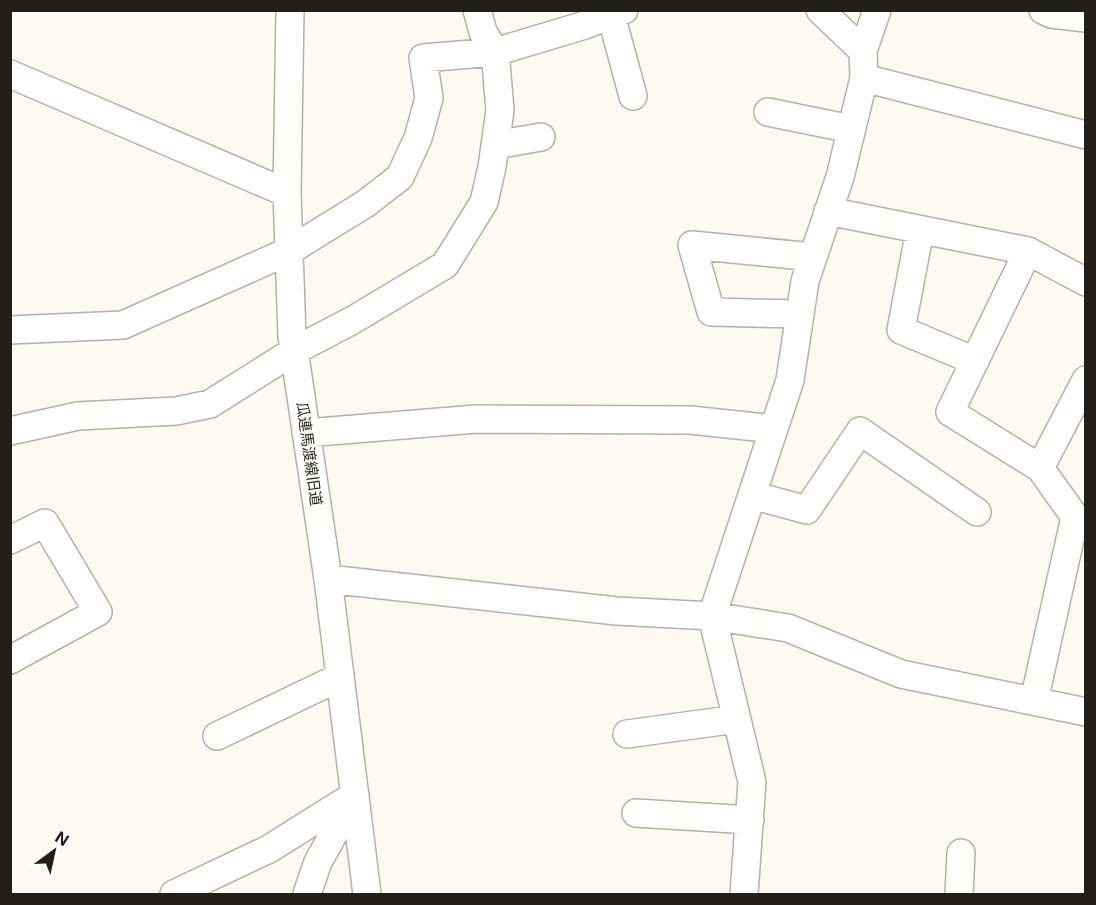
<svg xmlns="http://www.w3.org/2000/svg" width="1096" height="905" font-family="Inter,'Noto Sans JP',sans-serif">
<rect width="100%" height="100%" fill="#fff9f3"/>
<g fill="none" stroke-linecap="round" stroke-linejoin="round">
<g stroke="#b7b0a9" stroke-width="30">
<path id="minor" d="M290 10 287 193 292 336 328 579 367 894
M820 10 863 51
M1043 10 1051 14 1086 18
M611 15 633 96
M10 74 287 193
M864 78 1086 135
M768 112 851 129
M495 145 541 137
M828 211 1028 251
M920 230 901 330 975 361
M800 314 711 312 692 245 813 257
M10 330 123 325 289 251 365 204 400 177 418 138 429 98 423 58 495 52 483 32 477 10
M10 431 78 416 176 411 210 404 294 351 353 320 445 265 484 202 492 167 500 110 495 52 585 25 624 10
M306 433 476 419 690 420 774 429
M1040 468 950 412 1028 251 1086 282
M752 495 807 510 860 431 977 512
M10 540 45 523 98 612 10 660
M328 579 617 611 712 616 788 628 901 674 1086 712
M1034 701 1075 517 1040 468 1086 380
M627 734 737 719
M217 736 340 677
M636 813 750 820
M174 894 269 849 355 795
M307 894 318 862 353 799
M744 894 752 782 712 616 790 380 805 281 840 177 864 78 863 51 877 10
M959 894 961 853"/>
</g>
<use href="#minor" stroke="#fff" stroke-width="27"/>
</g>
<g text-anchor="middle" stroke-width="4.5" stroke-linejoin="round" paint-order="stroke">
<g font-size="15" fill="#211f1c" stroke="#fff">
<text transform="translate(309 454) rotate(82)" y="5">瓜連馬渡線旧道</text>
</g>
</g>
<rect width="1096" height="905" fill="none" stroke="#211f1c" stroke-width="24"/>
<g transform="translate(54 851) rotate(33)" stroke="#ffffff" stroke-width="4.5" paint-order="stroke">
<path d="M0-4.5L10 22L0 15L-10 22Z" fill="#211f1c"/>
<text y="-9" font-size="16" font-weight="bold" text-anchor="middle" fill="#211f1c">N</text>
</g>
</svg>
